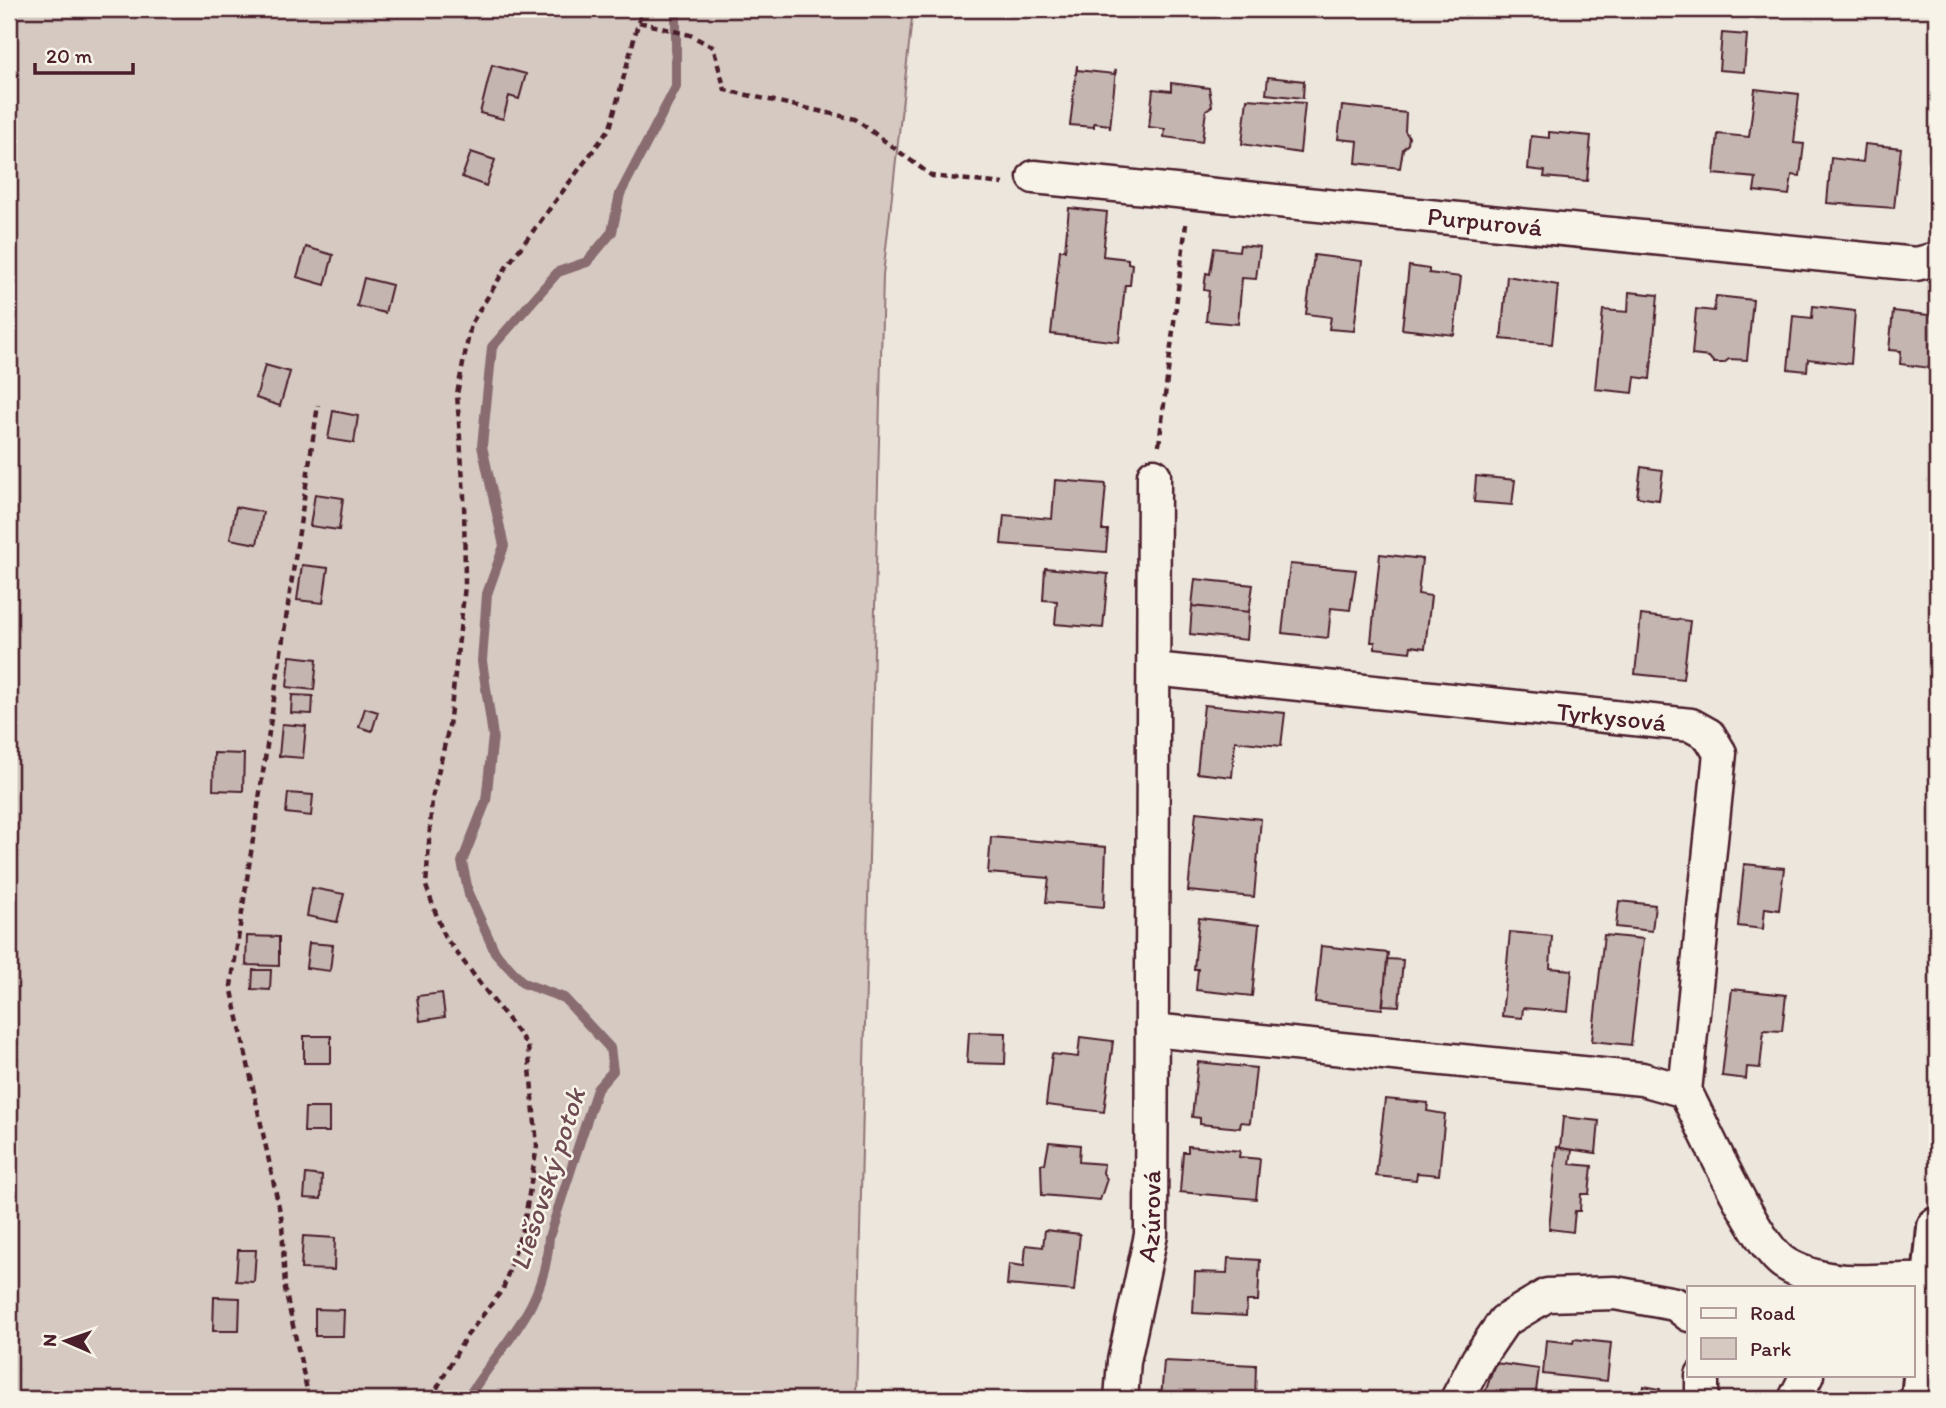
<svg xmlns="http://www.w3.org/2000/svg" width="1946" height="1408" font-family="Itim,sans-serif">
<rect width="100%" height="100%" fill="#ece6dd"/>
<filter id="ink" filterUnits="userSpaceOnUse"><feTurbulence type="fractalNoise" baseFrequency=".0143" numOctaves="2"/><feDisplacementMap in="SourceGraphic" scale="14" xChannelSelector="R" yChannelSelector="G"/><feConvolveMatrix kernelMatrix="1 2 1 2 8 2 1 2 1" color-interpolation-filters="sRGB"/></filter>
<g filter="url(#ink)">
<path fill="#d5c9c2" stroke="#907476" stroke-width="2" d="M9 9H913L883 275 856 1399H9Z"/>
<g fill="none" stroke-linecap="round" stroke-linejoin="round">
<path stroke="#896c6f" stroke-width="10" d="M467 1399C503 1341 545 1311 549 1237L597 1089 613 1071 610 1048 564 998 523 983 495 952 469 895 462 862 486 801 493 736 482 661 487 594 504 546 482 446 492 347 558 272 587 262 612 232 620 194 676 87V9"/>
</g>
<path fill="#c4b5b0" stroke="#4a1f2b" stroke-width="2" d="M1722 33 1747 35 1744 72 1719 70Z
M492 65 526 74 519 99 509 96 503 119 480 113Z
M1077 65V70L1114 74 1116 69 1110 129 1109 125 1094 123V127L1070 125Z
M1268 77 1304 81 1303 98 1266 94Z
M1171 83 1209 88 1212 106 1206 110 1202 142 1164 137 1165 129 1149 127 1153 89 1171 91Z
M1755 89 1799 94 1794 143 1804 144 1800 176 1792 175 1789 195 1754 191 1756 178 1714 174 1718 134 1749 137Z
M1247 99 1305 103 1300 153 1242 144Z
M1342 106 1406 113 1405 131 1409 137 1408 144 1403 149 1400 168 1356 163 1358 141 1338 139Z
M1549 132 1591 136 1587 181 1544 177 1545 171 1528 169 1531 136 1549 138Z
M1865 144 1901 148 1894 208 1827 203 1831 158 1863 162Z
M471 152 495 160 486 186 462 177Z
M1069 208 1107 212 1103 256 1128 259V263L1132 264 1130 285H1125L1119 342 1051 334 1060 250H1065Z
M1240 245 1260 247 1256 279 1242 278 1238 324 1206 321 1209 291 1204 290 1206 273 1210 274 1214 248 1239 251Z
M306 247 333 255 325 285 297 277Z
M1314 255 1362 261 1354 331 1329 329 1331 317 1306 314Z
M1409 266 1429 269V273L1461 277 1454 335 1402 329Z
M1507 276 1558 285 1552 344 1501 339Z
M364 278 392 285 385 313 357 306Z
M1629 292 1658 295 1650 379 1635 377 1633 393 1595 389 1603 310 1628 312Z
M1716 296 1753 300 1747 360 1729 359 1724 363H1714L1709 357 1692 355 1696 309 1714 311Z
M1813 306 1855 311 1851 364 1808 359 1807 371 1788 369 1793 316 1812 318Z
M1893 311 1937 316V369L1900 364 1901 351 1889 350Z
M265 365 290 372 280 406 256 398Z
M333 411 358 416 354 443 328 439Z
M1641 467 1663 470 1659 500 1637 497Z
M1476 476 1515 480 1512 505 1474 502Z
M1055 480 1106 484 1102 530H1108L1106 552 1001 544 1004 515 1052 519Z
M315 494 343 498 339 530 310 526Z
M236 507 263 512 257 544 230 539Z
M1380 554 1422 559 1418 594 1431 596 1425 648 1411 646 1410 652 1375 648V642H1371Z
M1290 564 1356 570 1350 610 1331 608 1328 638 1282 633Z
M302 565 328 568 323 603 297 600Z
M1045 568 1108 574 1103 628 1055 624 1057 601 1043 600Z
M1195 579 1253 585 1249 612 1192 606Z
M1192 606 1249 612 1247 640 1190 634Z
M1641 615 1690 621 1683 679 1635 674Z
M290 656 317 659 314 690 287 687Z
M292 695 313 696 312 714 291 713Z
M1204 705 1285 713 1281 746 1235 741 1232 777 1197 773Z
M365 708 378 712 372 731 359 727Z
M282 724 306 726 303 758 279 756Z
M214 753 244 754 243 791 213 790Z
M288 793 313 795 311 816 286 813Z
M1196 812 1261 819 1254 897 1188 891Z
M991 837 1106 847 1104 907 1046 902 1049 878 988 873Z
M1744 864 1784 868 1779 910 1765 908 1763 929 1738 926Z
M312 888 344 894 337 922 307 916Z
M1619 901 1655 905 1652 931 1616 927Z
M1199 918 1259 925 1252 996 1196 990 1198 969H1194Z
M1510 932 1552 936 1550 968 1572 970 1568 1012 1523 1008 1522 1018 1502 1016Z
M1604 935 1643 939 1631 1045 1592 1041Z
M247 936 279 937V966L246 965Z
M309 943 333 945 330 971 306 968Z
M1321 946 1388 953 1382 1009 1315 1002Z
M1387 959 1403 960 1399 1006 1383 1005Z
M253 970H271L270 990 252 989Z
M1732 989 1786 995 1782 1031 1764 1030 1760 1068 1747 1067 1746 1079 1722 1076Z
M442 993 445 1017 420 1021 417 996Z
M969 1032 1006 1033 1005 1064 967 1063Z
M304 1036H331V1063H304Z
M1080 1037 1113 1041 1104 1112 1046 1105 1052 1054 1078 1057Z
M1198 1062 1256 1068 1250 1123 1241 1122 1240 1128 1200 1124V1118L1192 1117Z
M1385 1099 1428 1103 1427 1111 1445 1114 1439 1175 1417 1173 1416 1180 1376 1176Z
M305 1108H329V1132H304Z
M1563 1117 1599 1121 1596 1153 1560 1148Z
M1049 1142 1080 1145 1079 1162 1104 1164 1103 1173 1107 1179 1100 1200 1042 1195 1041 1164H1045Z
M1188 1146 1240 1151 1239 1157 1260 1159 1256 1199 1180 1192 1183 1152H1188Z
M1557 1147 1572 1150 1570 1164 1592 1166 1589 1194H1581L1580 1211H1575L1573 1232 1549 1229Z
M306 1174 322 1176 321 1199 304 1198Z
M1045 1230 1080 1234 1074 1291 1007 1285 1009 1264 1024 1266 1026 1245 1043 1247Z
M303 1236 335 1238 334 1270 301 1269Z
M238 1250H256L254 1282 236 1281Z
M1228 1258 1260 1260 1258 1301H1247L1246 1316 1193 1313 1195 1272 1227 1273Z
M214 1297 240 1298 239 1331H213Z
M315 1309 344 1310 343 1336H315Z
M1574 1339 1611 1343 1607 1381 1543 1374 1546 1340 1573 1343Z
M1164 1361 1256 1365 1255 1399H1161Z
M1495 1363 1539 1369 1535 1399 1485 1393Z
M1644 1386 1660 1389 1658 1399H1642Z
M1016 1394 1062 1395V1399H1016Z"/>
<g fill="none" stroke-linecap="round" stroke-linejoin="round">
<g stroke="#4a1f2b" stroke-width="37">
<g id="minor">
<path id="s1" d="M1034 177 1916 264 1937 259"/>
<path id="s2" d="M1154 669 1691 725 1709 735 1720 753 1685 1091"/>
<path d="M1152 1030 1642 1079 1685 1091C1704 1127 1755 1244 1784 1263 1793 1269 1809 1275 1819 1277 1857 1286 1894 1278 1932 1280"/>
<path d="M1702 1375V1399"/>
<path id="s3" d="M1121 1399 1124 1361 1151 1235 1154 475"/>
<path d="M1457 1399 1478 1359 1504 1321 1547 1295 1615 1293 1675 1304 1689 1315"/>
<path d="M1795 1399 1807 1375"/>
</g>
</g>
<g stroke="#4a1f2b" stroke-width="44">
<path id="tertiary" d="M1921 1399 1937 1227"/>
</g>
<path stroke="#4a1f2b" stroke-width="4.5" stroke-dasharray="7 5" stroke-linecap="butt" d="M639 22 690 35 713 47 725 90 855 119 932 176 1003 184
M1159 445 1186 224
M309 1399 285 1289 282 1221 231 986 318 405
M431 1399 465 1338 503 1289 524 1224 537 1146 528 1046 444 936 426 886 432 799 449 726 465 586 464 496 457 394 471 324 507 266 610 128 642 9"/>
<use href="#minor" stroke="#f7f3e8" stroke-width="32"/>
<use href="#tertiary" stroke="#f7f3e8" stroke-width="38"/>
</g>
</g>
<g text-anchor="middle" stroke-width="5" stroke-linejoin="round" paint-order="stroke">
<g font-size="26" fill="#4a1f2b" stroke="#f7f3e8">
<text dy="9" stroke="none"><textPath href="#s1" startOffset="453">Purpurová</textPath></text>
<text dy="9" stroke="none"><textPath href="#s2" startOffset="460">Tyrkysová</textPath></text>
<text dy="9" stroke="none"><textPath href="#s3" startOffset="186">Azúrová</textPath></text>
</g>
<g font-size="28" font-style="italic" fill="#6f4c53" stroke="#f7f3e8">
<text transform="translate(547 1179) rotate(-72)" y="10">Liešovský potok</text>
</g>
</g>
<rect width="1946" height="1408" fill="none" stroke="#f7f3e8" stroke-width="35"/>
<rect x="18" y="18" width="1911" height="1373" fill="none" stroke="#4a1f2b" stroke-width="2.5" filter="url(#ink)"/>
<rect x="1687" y="1286" width="228" height="91" fill="#f7f3e8" stroke="#b29e9c" stroke-width="2"/>
<rect x="1701" y="1308" width="35" height="10" fill="#f7f3e8" stroke="#b29e9c" stroke-width="2"/>
<text x="1750" y="1320" font-size="21" fill="#4a1f2b">Road</text>
<rect x="1701" y="1338" width="35" height="21" fill="#d5c9c2" stroke="#b29e9c" stroke-width="2"/>
<text x="1750" y="1356" font-size="21" fill="#4a1f2b">Park</text>
<g transform="translate(66 1341) rotate(272)" stroke="#f7f3e8" stroke-width="5" paint-order="stroke">
<path d="M0-5L12 26L0 18L-12 26Z" fill="#4a1f2b"/>
<text y="-10" font-size="19" font-weight="bold" text-anchor="middle" fill="#4a1f2b">N</text>
</g>
<path d="M35 63v10h98v-10" fill="none" stroke="#4a1f2b" stroke-width="3.5"/>
<text x="46" y="63" font-size="21" fill="#4a1f2b" stroke="#f7f3e8" stroke-width="5" paint-order="stroke">20 m</text>
</svg>
